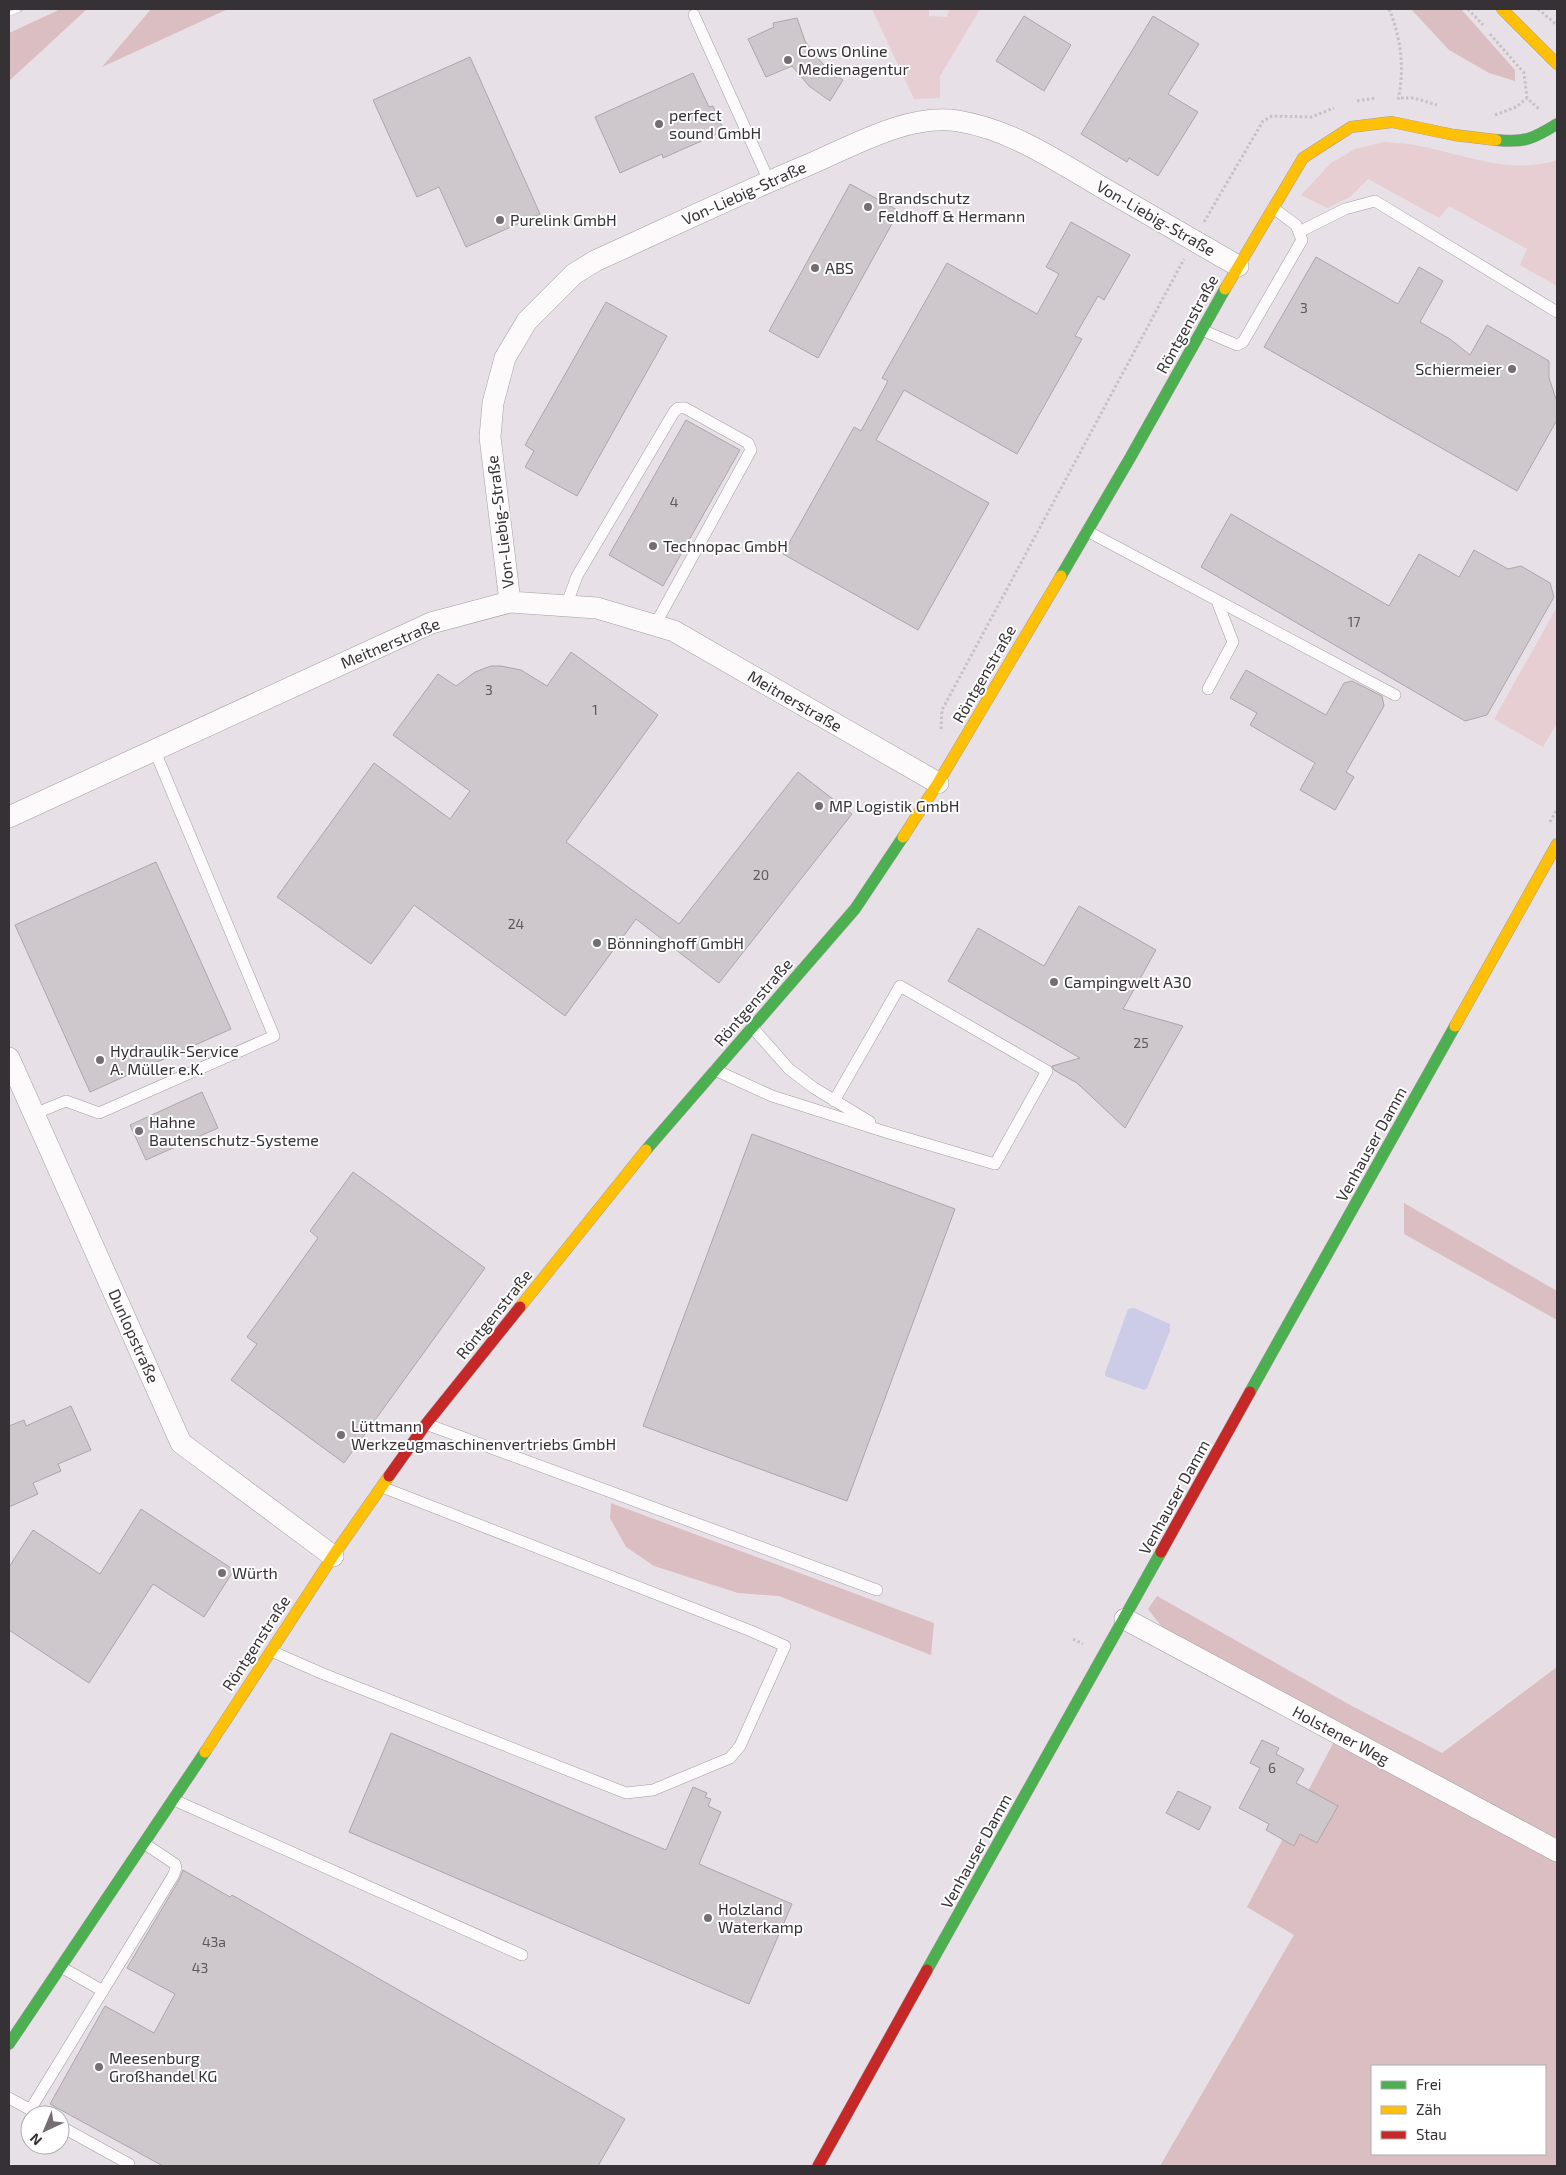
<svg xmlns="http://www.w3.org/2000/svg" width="1566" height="2175" font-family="'Exo 2',sans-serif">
<rect width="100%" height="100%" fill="#e8e0e7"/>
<path fill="#e6ced2" d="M872 9H929V16L947 17 949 9H980L940 76V98L914 99Z
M1384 142C1394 143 1404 143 1414 145 1461 153 1510 176 1557 160V286L1520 265 1527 249 1449 206 1439 218 1368 179 1350 197 1327 208 1301 195 1331 163 1355 149Z
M1557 607V723L1543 747 1494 719Z"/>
<path fill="#dabec2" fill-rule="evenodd" d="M61 9 86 10 9 81V33Z
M151 9H228L102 67Z
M1411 9H1461L1515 70V81L1489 73 1449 50Z
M1404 1203 1557 1291V1320L1404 1234Z
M611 1503 934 1623 931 1655 779 1596 738 1593 654 1566 626 1547 610 1518Z
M1157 1596 1352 1706 1442 1753 1557 1667V2166H1160L1294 1935 1247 1907 1338 1734 1165 1631 1148 1609ZM1372 2066H1545V2154H1372Z"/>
<path fill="#cdcce8" d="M1134 1308 1170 1324V1331L1147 1388 1144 1390 1105 1376V1373L1128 1309Z"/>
<path fill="#cec8cc" stroke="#aca5a9" d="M1024 16 1071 45 1044 91 996 61Z
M1153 16 1199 44 1168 94 1198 112 1158 176 1129 158 1127 162 1081 134Z
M797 18 805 41 814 54 824 65 843 80 830 101 809 86 792 66 766 77 748 39 774 27 773 23Z
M470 57 540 214 466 247 439 187 417 197 373 100Z
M693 73 709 107 713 106 724 131 663 158 662 154 620 173 595 117Z
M850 184 899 211 818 358 769 331Z
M1071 222 1130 255 1104 300 1098 296 1075 336 1082 339 1017 454 904 390 876 440 989 503 918 630 783 554 854 427 861 431 888 381 882 378 947 263 1037 314 1059 274 1046 267Z
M1316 257 1398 304 1419 267 1443 281 1420 322 1450 339 1470 355 1487 325 1549 361V378L1557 402V420L1517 491 1264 347Z
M606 302 667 336 577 496 525 467 534 451 525 445Z
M686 420 740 450 663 586 609 555Z
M1231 514 1389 606 1419 554 1459 577 1474 550 1508 569 1521 566 1550 583 1554 597 1487 715 1465 721 1201 567Z
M571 652 658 715 566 842 679 924 798 772 852 814 719 983 636 919 565 1016 414 905 371 964 277 897 374 763 450 819 470 791 393 735 438 674 456 686 475 672 491 666H501L521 670 547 686Z
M1246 670 1326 715 1344 683 1352 681 1382 696 1384 706 1346 772 1354 777 1335 810 1300 790 1315 763 1250 725 1257 713 1230 698Z
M156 862 231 1029 90 1092 15 925Z
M1079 906 1156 950 1123 1009 1183 1026 1125 1128 1077 1083 1054 1070 1052 1066 1080 1058 948 981 978 928 1044 966Z
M202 1092 218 1128 146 1160 130 1125Z
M752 1134 955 1209 847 1501 643 1426Z
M353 1172 485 1268 344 1463 231 1380 257 1344 247 1337 318 1238 310 1231Z
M71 1406 91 1450 58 1464 61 1471 33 1483 38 1494 9 1507V1426L24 1420 26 1426Z
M141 1509 234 1570 204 1617 153 1584 89 1683 9 1630V1567L33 1530 100 1574Z
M391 1733 666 1850 693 1787 707 1793 705 1797 711 1799 708 1806 721 1812 699 1864 792 1904 749 2004 349 1832Z
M1262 1740 1279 1748 1276 1754 1304 1769 1296 1783 1338 1806 1317 1843 1300 1834 1294 1846 1266 1830 1269 1824 1239 1808 1260 1768 1250 1763Z
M1178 1791 1211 1807 1199 1830 1166 1813Z
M183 1870 230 1897 232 1895 625 2119 598 2166H163L50 2104 105 2006 154 2033 175 1994 127 1968 179 1880Z"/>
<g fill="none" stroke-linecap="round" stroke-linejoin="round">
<g stroke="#a39ea3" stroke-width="12">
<path id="lane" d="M694 15 769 181
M1299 232 1345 209 1375 201 1557 312
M1202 330 1237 345 1243 342 1302 240 1296 225 1273 208
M1087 531 1395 695
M566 606 577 576 674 412 678 408H685L748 443 751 450 655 625
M1208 689 1233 642 1217 601
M752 1027 789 1069 814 1088 870 1122
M715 1070 772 1096 889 1133 995 1164 1047 1071 900 986 834 1101
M34 1114 66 1101 99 1113 274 1036 154 749
M426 1424 877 1590
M271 1651 321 1673 626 1793 653 1790 730 1758 740 1746 785 1646 751 1631 382 1487
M174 1800 522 1955
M61 1967 103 1991
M9 2098 40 2115
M30 2110 173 1876 176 1868 175 1864 145 1844
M60 2126 129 2164"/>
</g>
<g stroke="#a39ea3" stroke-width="22">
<path id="street" d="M510 602 490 437 493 403 505 358 527 321 574 274 595 261C666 229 736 195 808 165 852 146 909 113 958 121 1009 129 1054 159 1098 185 1145 212 1191 239 1238 266
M9 817 431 623 510 602 597 608 674 631 938 783
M9 1058 181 1443 333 1556
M1125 1619 1557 1851"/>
</g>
<g stroke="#a39ea3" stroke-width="12">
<path id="fast" d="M1496 140C1524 143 1533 139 1557 124
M1061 576 1130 458 1225 289
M646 1150 855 909 903 837
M1250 1392 1455 1026
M927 1970 1161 1552
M9 2044 205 1752"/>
</g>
<g stroke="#a39ea3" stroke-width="12">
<path id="slow" d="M1502 9 1557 64
M1225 289 1303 158 1351 127 1392 122 1454 135 1496 140
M903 837 938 783 1061 576
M1455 1026 1557 844
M520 1307 646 1150
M205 1752 333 1556 389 1476"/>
</g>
<g stroke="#a39ea3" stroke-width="12">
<path id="jam" d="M389 1476 426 1424 520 1307
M1161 1552 1250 1392
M818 2166 927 1970"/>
</g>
<path stroke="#c5c2c4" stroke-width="3" stroke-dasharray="2.5 2.5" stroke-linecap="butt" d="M1389 9C1401 37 1405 70 1398 100
M1468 9 1483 25
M1538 9 1557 25
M1490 34 1524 73 1527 98 1539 109
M1401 98H1414L1437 105
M1357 101 1375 98
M1495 115 1516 107 1527 98
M1204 222 1263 121 1272 116 1311 117 1334 108
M941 729 942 710 1184 259
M1550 822 1557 809
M1073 1639 1083 1644"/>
<use href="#lane" stroke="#fcfafb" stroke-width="11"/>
<use href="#street" stroke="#fcfafb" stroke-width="21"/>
<use href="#fast" stroke="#4caf50" stroke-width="11"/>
<use href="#slow" stroke="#ffc107" stroke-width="11"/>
<use href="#jam" stroke="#c62828" stroke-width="11"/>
<g stroke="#d0ced0" stroke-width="5.5">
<path id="rail" d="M9 14 21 9"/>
</g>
<use href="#rail" stroke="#fff" stroke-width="4" stroke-dasharray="11" stroke-linecap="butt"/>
</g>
<g fill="#746e73" stroke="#fff" stroke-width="2">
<circle cx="788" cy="60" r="5"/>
<circle cx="659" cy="124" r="5"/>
<circle cx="868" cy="207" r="5"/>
<circle cx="500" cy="220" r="5"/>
<circle cx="815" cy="268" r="5"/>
<circle cx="1512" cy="369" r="5"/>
<circle cx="653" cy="546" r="5"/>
<circle cx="819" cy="806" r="5"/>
<circle cx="597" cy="943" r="5"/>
<circle cx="1054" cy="982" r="5"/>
<circle cx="100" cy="1060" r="5"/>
<circle cx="139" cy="1131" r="5"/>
<circle cx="341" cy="1435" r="5"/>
<circle cx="222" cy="1573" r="5"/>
<circle cx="708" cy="1918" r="5"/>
<circle cx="99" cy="2067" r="5"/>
</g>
<g text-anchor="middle" stroke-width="4" stroke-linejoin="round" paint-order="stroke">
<g font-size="14" fill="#5d585c">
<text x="1304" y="313">3</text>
<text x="674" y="507">4</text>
<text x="1354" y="627">17</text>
<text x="489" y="695">3</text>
<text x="595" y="715">1</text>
<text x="761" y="880">20</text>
<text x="516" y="929">24</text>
<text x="1141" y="1048">25</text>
<text x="1272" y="1773">6</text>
<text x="214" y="1947">43a</text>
<text x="200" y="1973">43</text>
</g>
<g font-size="16" fill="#363135" stroke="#fff" text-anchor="start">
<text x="798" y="57">Cows Online<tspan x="798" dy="18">Medienagentur</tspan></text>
<text x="669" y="121">perfect<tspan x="669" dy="18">sound GmbH</tspan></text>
<text x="878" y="204">Brandschutz<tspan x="878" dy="18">Feldhoff &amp; Hermann</tspan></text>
<text x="510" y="226">Purelink GmbH</text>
<text x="825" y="274">ABS</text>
<text x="1502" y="375" text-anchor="end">Schiermeier</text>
<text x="663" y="552">Technopac GmbH</text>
<text x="829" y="812">MP Logistik GmbH</text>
<text x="607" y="949">Bönninghoff GmbH</text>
<text x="1064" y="988">Campingwelt A30</text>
<text x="110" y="1057">Hydraulik-Service<tspan x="110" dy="18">A. Müller e.K.</tspan></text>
<text x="149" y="1128">Hahne<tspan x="149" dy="18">Bautenschutz-Systeme</tspan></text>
<text x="351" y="1432">Lüttmann<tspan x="351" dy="18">Werkzeugmaschinenvertriebs GmbH</tspan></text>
<text x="232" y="1579">Würth</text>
<text x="718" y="1915">Holzland<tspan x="718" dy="18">Waterkamp</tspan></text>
<text x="109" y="2064">Meesenburg<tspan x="109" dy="18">Großhandel KG</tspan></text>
</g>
<g font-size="16" fill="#363135" stroke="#fff">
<text transform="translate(744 193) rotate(-24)" y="6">Von-Liebig-Straße</text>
<text transform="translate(1156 218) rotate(30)" y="6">Von-Liebig-Straße</text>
<text transform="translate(1187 324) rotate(-61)" y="6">Röntgenstraße</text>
<text transform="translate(500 522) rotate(-97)" y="6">Von-Liebig-Straße</text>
<text transform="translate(390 643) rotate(-23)" y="6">Meitnerstraße</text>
<text transform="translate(984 674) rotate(-60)" y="6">Röntgenstraße</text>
<text transform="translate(795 701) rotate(30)" y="6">Meitnerstraße</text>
<text transform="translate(753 1002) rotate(-49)" y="6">Röntgenstraße</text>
<text transform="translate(1371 1144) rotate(-61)" y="6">Venhauser Damm</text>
<text transform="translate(494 1314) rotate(-51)" y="6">Röntgenstraße</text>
<text transform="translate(134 1336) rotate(66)" y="6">Dunlopstraße</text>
<text transform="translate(1174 1497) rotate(-61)" y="6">Venhauser Damm</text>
<text transform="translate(256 1643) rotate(-57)" y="6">Röntgenstraße</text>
<text transform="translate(1341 1735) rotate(28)" y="6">Holstener Weg</text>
<text transform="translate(976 1851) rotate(-61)" y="6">Venhauser Damm</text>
</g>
</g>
<rect width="1566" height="2175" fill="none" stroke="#363135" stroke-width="20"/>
<rect x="1371" y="2065" width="175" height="90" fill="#ffffff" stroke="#afadae"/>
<rect x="1381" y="2081" width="25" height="8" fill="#4caf50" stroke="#afadae"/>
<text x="1416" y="2090" font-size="15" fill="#363135">Frei</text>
<rect x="1381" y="2106" width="25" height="8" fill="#ffc107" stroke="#afadae"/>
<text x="1416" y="2115" font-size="15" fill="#363135">Zäh</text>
<rect x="1381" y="2131" width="25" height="8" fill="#c62828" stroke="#afadae"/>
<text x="1416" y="2140" font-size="15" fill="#363135">Stau</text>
<g transform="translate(45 2130) rotate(224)"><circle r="24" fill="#ffffff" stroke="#afadae"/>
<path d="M0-4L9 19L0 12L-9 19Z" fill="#746e73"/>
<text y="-8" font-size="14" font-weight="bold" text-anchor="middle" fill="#363135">N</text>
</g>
</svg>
